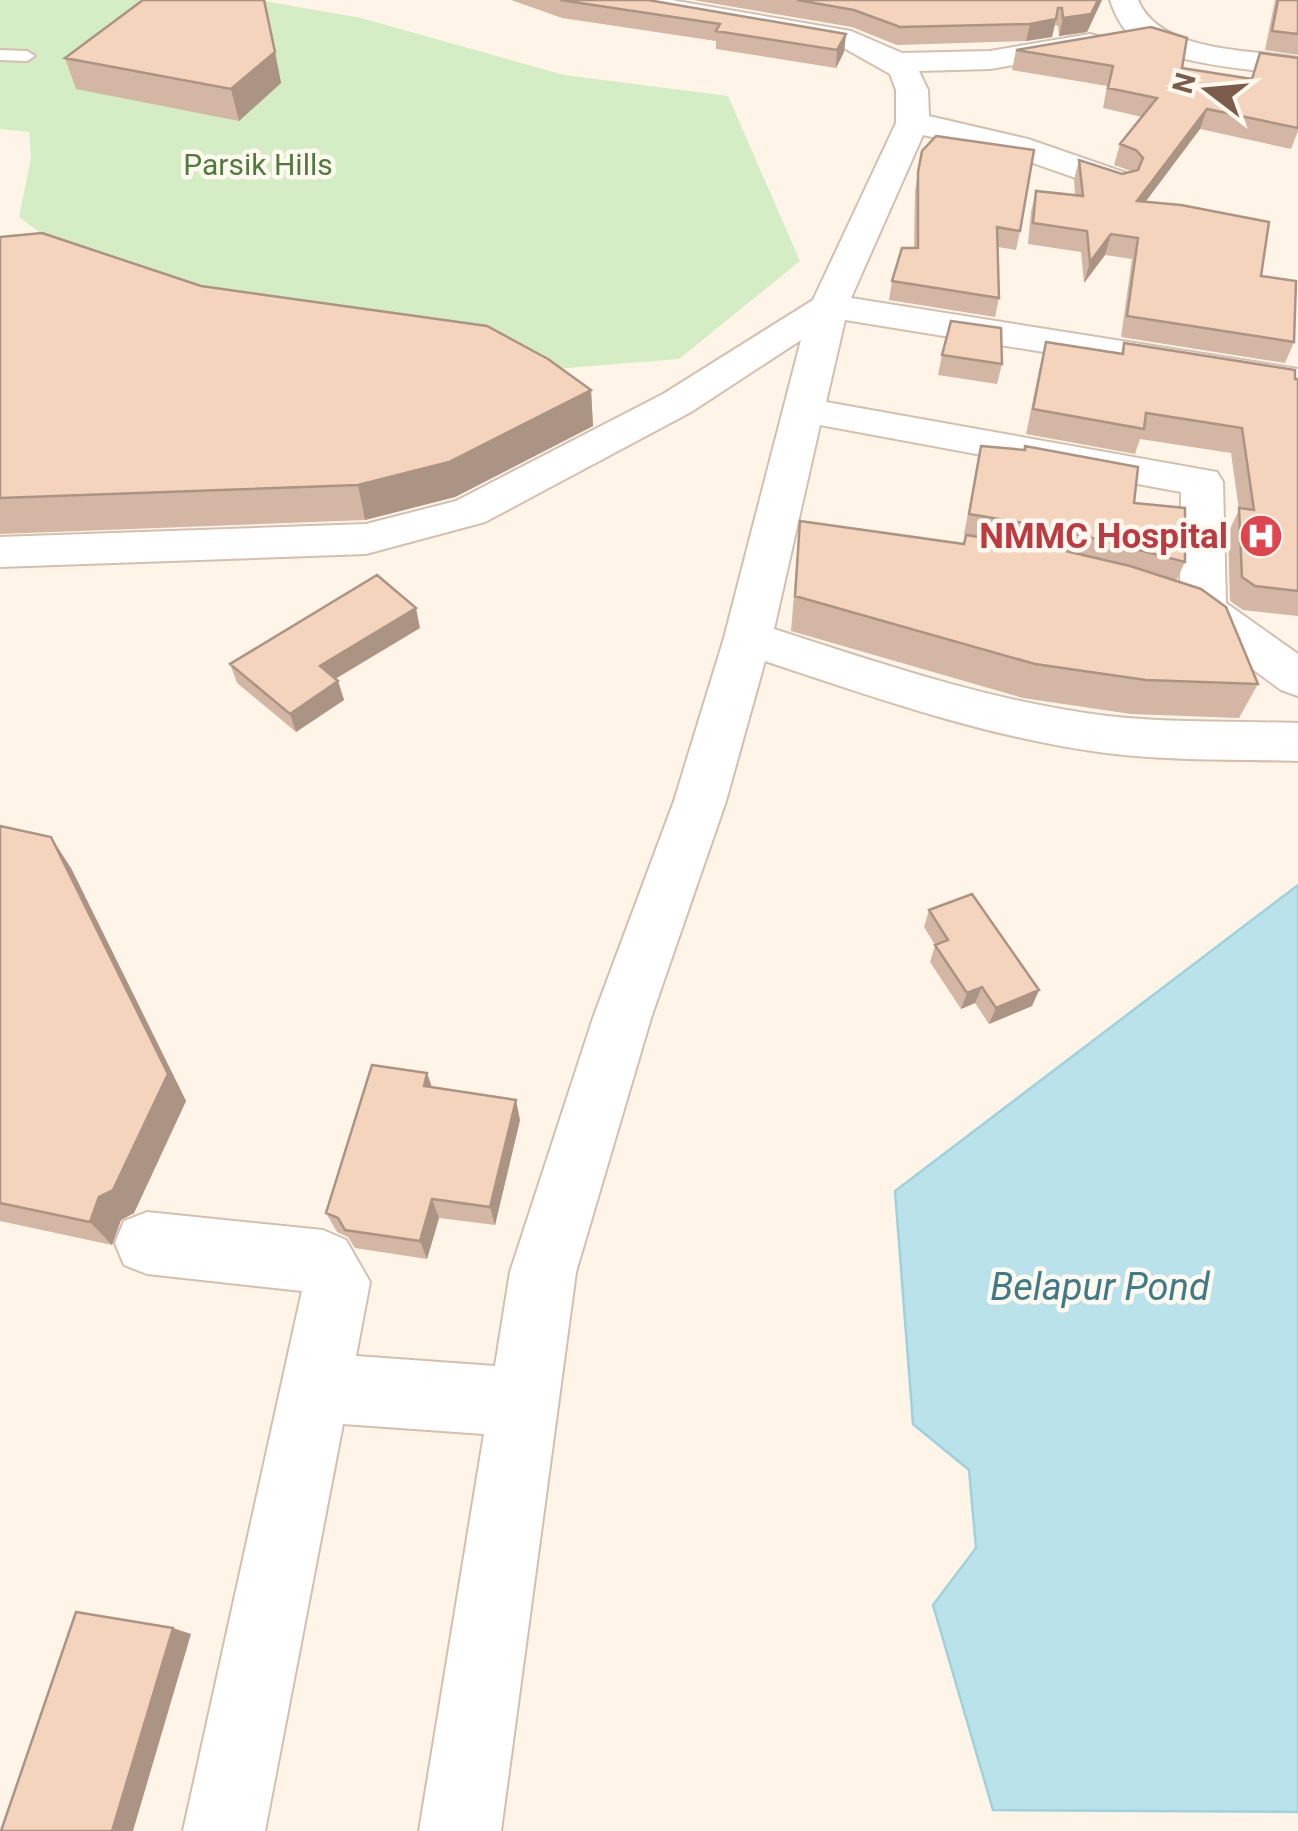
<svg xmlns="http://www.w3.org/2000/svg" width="1298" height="1831" font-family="Roboto,sans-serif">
<rect width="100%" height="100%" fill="#fef5e8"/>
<path fill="#d5edc4" d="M0 0H258L361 18 564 75 728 96 800 261 679 359 543 370 120 293 19 217 31 158 29 132 0 129Z"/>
<path fill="#bae2ea" stroke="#9fd2dc" stroke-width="2.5" d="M1298 885V1812L993 1810 933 1605 976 1548 969 1470 913 1424 895 1191Z"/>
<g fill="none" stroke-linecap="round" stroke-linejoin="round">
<g stroke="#d4bfaf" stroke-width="4">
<path id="service" d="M0 50 27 51 35 56 27 61 0 60Z"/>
</g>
<g stroke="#d4bfaf" stroke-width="4">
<path id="minor" d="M607 0H671L851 31 902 53 990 51 1090 34 1101 37 1105 43 1101 49 1090 52 990 69 919 71 928 90 929 116 1028 139 1129 174 1134 181 1129 188H1105L1004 153 923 135 851 298 1298 369V393L845 320 826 402 1217 472 1223 482 1226 603 1298 654V696L1281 690 1187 621 1158 612 1151 601 1158 590 1180 587 1181 492 820 425 774 629C882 664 993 702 1107 716 1170 723 1234 721 1298 723V761C1234 759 1170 761 1106 753 989 738 876 698 765 661L726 801 651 1018 576 1272 501 1831H419L484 1434 343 1424 265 1831H183L302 1291 147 1274 124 1265 115 1243 124 1221 147 1212 323 1230 346 1240 370 1282 356 1356 495 1366 510 1272 593 1018 674 801 724 638 801 340 691 412 485 522 366 554 0 567V537L366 524 456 501 663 394 813 300 896 123V90L890 74 844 48 621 9 611 6Z
M1110 0H1138C1160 53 1249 49 1298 58V76C1254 69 1162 65 1129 34 1120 25 1114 12 1110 0Z"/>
</g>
<use href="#service" fill="#fff" fill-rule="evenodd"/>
<use href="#minor" fill="#fff" fill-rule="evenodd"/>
</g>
<path fill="#d3b6a3" d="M265 0 281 83 239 121 76 89 65 58Z
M511 0H648L846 34 844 52 836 68 716 49V41L562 18Z
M693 0H1102L1087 32 1059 36 1058 26 1055 25 1052 37 1026 41 897 45 852 27Z
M1275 0H1298V55L1265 50Z
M1016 50 1182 68 1251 79 1298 58V131L1291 149 1200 129 1146 201 1261 276 1294 342 1285 363 1121 337 1132 259 1105 255 1084 283 1081 252 1028 244 1031 212 1036 191 1075 195 1074 180 1079 160 1122 174 1131 171 1114 165 1120 144 1142 117 1103 108 1107 86 1012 70Z
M918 172 1020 231 1016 250 998 247 999 298 995 317 889 300 892 281 914 248 915 191Z
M0 237 201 286 591 390 593 426 455 497 365 520 0 534Z
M1046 342 1121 353 1124 343 1298 379V616L1243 610 1230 601 1228 533 1239 510 1231 453 1140 439 1135 454 1026 434 1040 366Z
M942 355 1002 364 997 384 938 375Z
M981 446 1134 503 1185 562 1176 581 1258 684 1239 718 1131 714 1023 698 791 631 800 521 964 544 1052 549 964 534Z
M420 628 335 679 338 681 344 700 296 732 237 683 230 664Z
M0 826 71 868 186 1101 134 1213 121 1220 112 1245 0 1221Z
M929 910 1039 990 1032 1006 989 1024 975 1003 961 1009 930 962 935 945 924 927Z
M427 1073 432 1087 520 1120 495 1225 439 1218 427 1259 355 1248 348 1237 337 1232 326 1213Z"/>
<path fill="#ac9484" d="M265 0 281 83 239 121 231 89Z
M1098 0H1102L1087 32 1059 36 1063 18Z
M1056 19 1052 37 1026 41 1030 24Z
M846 34 844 52 836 68 837 50Z
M1207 109 1200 129 1131 221 1137 201Z
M1111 234 1105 255 1084 283 1090 262Z
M591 390 593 426 455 497 365 520 358 485Z
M416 608 420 628 325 685 320 666Z
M338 681 344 700 296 732 290 714Z
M51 837 71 868 186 1101 134 1213 121 1220 112 1245 90 1222Z
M982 987 975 1003 961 1009 967 993Z
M1039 990 1032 1006 989 1024 996 1008Z
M427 1073 434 1094 424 1086Z
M516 1100 520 1120 495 1225 490 1207Z
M432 1199 439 1218 427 1259 420 1241Z
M173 1628 191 1634 133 1831H112Z"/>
<path fill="#f5d4bd" stroke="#ac9484" stroke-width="2.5" d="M143 0H264L275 52 231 89 65 58Z
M560 0H648L846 34 837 50 716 31 720 24Z
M797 0H1098L1091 14 1063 18 1062 8H1058L1056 19 1030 24 900 27 854 10Z
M1278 0H1298V34L1272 31Z
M1151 27 1187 38 1182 68 1252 79 1260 53 1298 58V128L1207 109 1137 201 1181 205 1269 222 1261 276 1296 281 1294 342 1127 316 1138 238 1111 234 1090 262 1087 231 1033 223 1036 191 1083 196 1079 160 1122 174 1138 170 1143 158 1136 150 1120 144 1157 98 1108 88 1113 66 1016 50Z
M936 136 1034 150 1020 231 997 227 999 298 892 281 902 248H918V172L922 151Z
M42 233 201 286 487 326 548 359 591 390 449 462 358 485 0 498V237Z
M951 321 1001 328 1002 364 942 355Z
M1046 342 1123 354 1124 343 1295 370V379H1298V591L1255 586 1242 577 1239 508 1254 510 1242 428 1146 413 1144 429 1033 409Z
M981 446 1025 450V446L1138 467 1134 503 1185 508V562L1053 528 969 514Z
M800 521 964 544 966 535 1057 549 1130 566 1201 589 1226 607 1258 684 1146 680 1035 664 795 596Z
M377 575 416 608 320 666 338 681 290 714 230 664Z
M0 826 51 837 168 1074 113 1190 99 1197 90 1222 0 1203Z
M972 894 1039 990 996 1008 982 987 967 993 935 945 948 940 929 910Z
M372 1065 427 1073 424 1086 516 1100 490 1207 432 1199 420 1241 345 1230 338 1218 326 1213Z
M76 1612 173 1628 112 1831H1Z"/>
<defs>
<g id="hospital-disc" transform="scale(2.25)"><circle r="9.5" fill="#e0444e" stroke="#fff9f0"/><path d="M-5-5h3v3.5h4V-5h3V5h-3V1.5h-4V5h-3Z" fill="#fff"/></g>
</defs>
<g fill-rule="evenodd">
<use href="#hospital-disc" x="1261" y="536"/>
</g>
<g text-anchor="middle" stroke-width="9" stroke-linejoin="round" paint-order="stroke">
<g font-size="30" fill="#4f7b3d" stroke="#fff9f0">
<text x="258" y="175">Parsik Hills</text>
</g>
<g font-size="35" font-weight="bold" fill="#be3a42" stroke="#fff9f0" text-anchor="end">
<text x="1228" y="548">NMMC Hospital</text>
</g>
<g font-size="38" font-style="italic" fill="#3e7b88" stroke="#fff9f0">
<text x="1100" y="1300">Belapur Pond</text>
</g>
</g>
<g transform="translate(1208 90) rotate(286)" stroke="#fff9f0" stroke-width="8" paint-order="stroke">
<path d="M0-8L18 38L0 25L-18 38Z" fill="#7b5b49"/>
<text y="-15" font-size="28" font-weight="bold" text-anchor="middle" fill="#7b5b49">N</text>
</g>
</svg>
